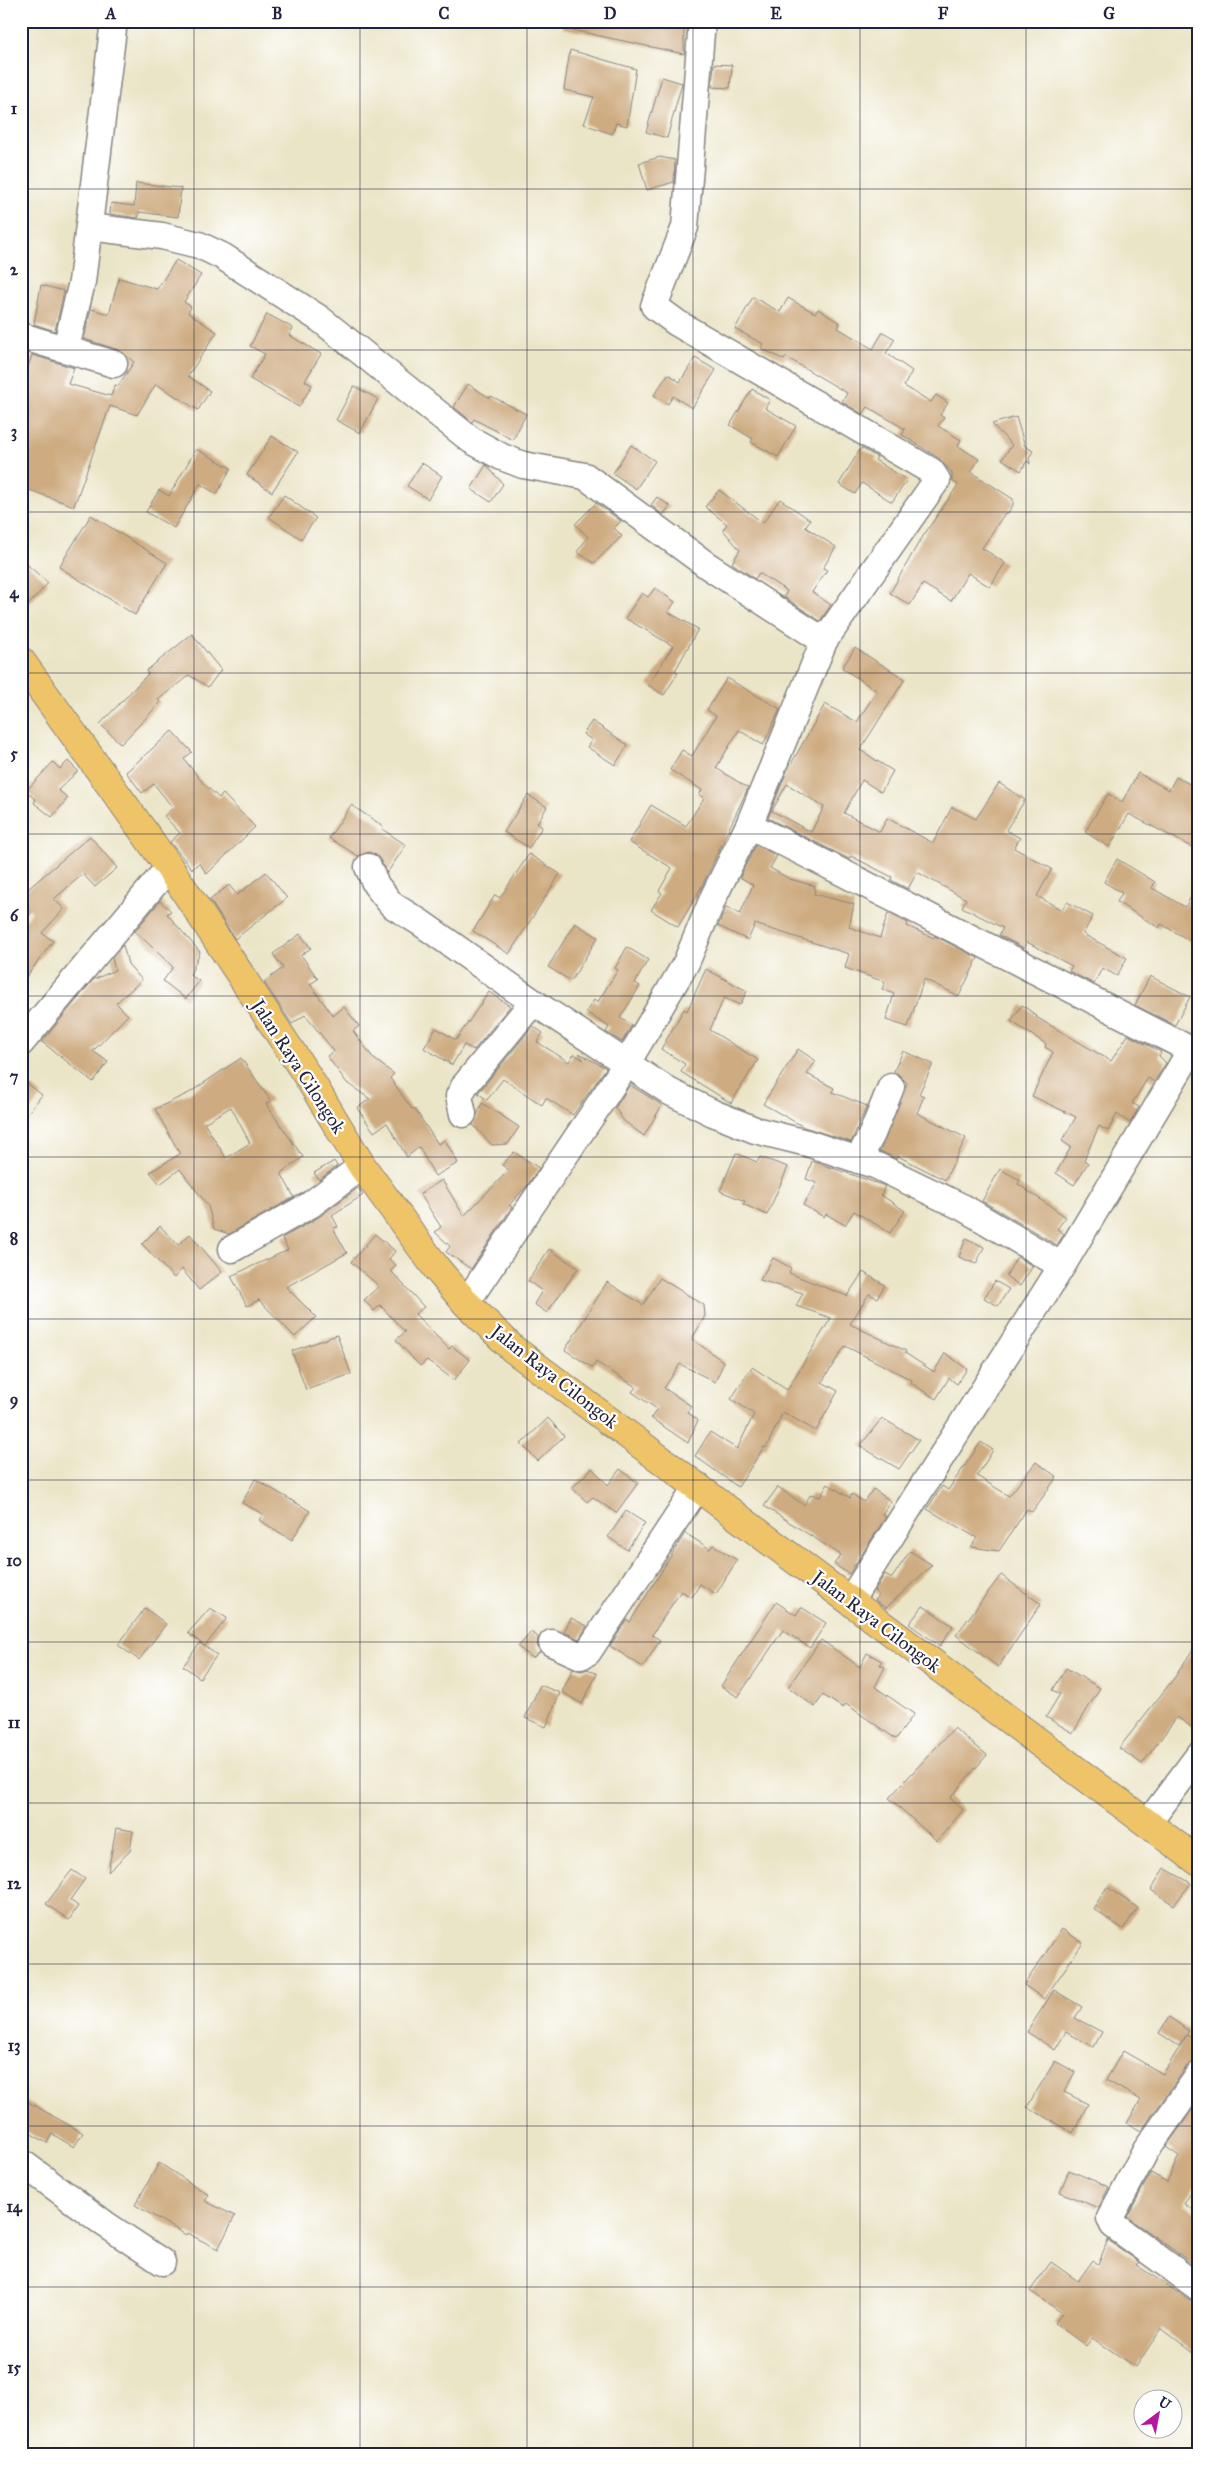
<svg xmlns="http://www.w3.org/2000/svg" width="1220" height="2476" font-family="'IM FELL Great Primer',serif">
<rect width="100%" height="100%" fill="#fff"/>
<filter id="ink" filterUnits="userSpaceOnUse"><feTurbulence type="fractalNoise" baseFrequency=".02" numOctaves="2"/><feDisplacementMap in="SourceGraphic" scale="10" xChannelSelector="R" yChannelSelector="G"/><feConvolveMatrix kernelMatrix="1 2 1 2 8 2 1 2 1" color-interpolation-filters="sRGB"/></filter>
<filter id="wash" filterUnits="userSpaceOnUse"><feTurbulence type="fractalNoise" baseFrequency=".0096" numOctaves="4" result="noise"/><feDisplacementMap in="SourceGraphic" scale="20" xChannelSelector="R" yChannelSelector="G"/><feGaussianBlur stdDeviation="1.12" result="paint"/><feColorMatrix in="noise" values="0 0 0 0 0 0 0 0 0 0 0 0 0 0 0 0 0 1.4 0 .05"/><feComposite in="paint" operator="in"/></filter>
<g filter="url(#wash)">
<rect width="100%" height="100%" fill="#ebe5c8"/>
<g id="blocks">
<path fill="#ceab80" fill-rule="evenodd" d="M563 21H684V54L563 28Z
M570 50 636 69 627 126 616 123 612 134 584 124 594 97 564 90Z
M714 64 732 65 730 88 712 87Z
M662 77 682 83 667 138 646 132Z
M660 157 675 160 674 182 647 190 639 163Z
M136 183 181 188 178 217 139 212 138 218 110 214 111 203 134 206Z
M176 260 201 275 184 302 191 307 188 313 217 332 188 376 210 391 198 410 156 384 137 415 110 406 74 506 21 487V388L32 355 74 368 68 384 111 396 115 385 118 386 134 362 119 350 84 339 91 309 109 314 119 278 157 289Z
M41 285 64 291 55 331 34 324Z
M753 297 780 312 788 298 815 313 818 309 840 323 838 328 873 349 883 332 895 339 886 353 912 371 904 386 931 402 936 395 948 403 940 415 944 418 938 426 961 440 958 446 979 459 971 472 1013 499V505L1007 514 1005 513 982 548 1005 563 990 587 968 573 951 601 923 584 910 605 890 593 919 542 958 485 952 481V473L939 458 902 435 905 429 868 407 863 414 842 402 847 393 786 357 784 360 761 348 763 344 735 329Z
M267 314 293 328 289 335 321 354 305 381 312 385 299 407 250 379 265 354 250 346Z
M695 358 716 370 692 408 673 396 668 404 654 395 668 374 680 382Z
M468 384 490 398 491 396 526 414 513 440 474 419 472 422 454 407Z
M354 386 378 399 360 433 336 420Z
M752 389 770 400 765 408 796 426 778 457 751 442 753 439 730 425Z
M1016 417 1025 446 1033 451 1029 458 1030 464 1027 461 1021 471 1002 459 1012 445 992 424Z
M272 436 298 452 272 492 247 475Z
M631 445 655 461 636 489 613 473Z
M861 448 877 457 875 460 907 480 892 502 862 483 855 494 839 484Z
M196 449 231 468 217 494 200 484 174 528 146 512 159 490 169 496Z
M422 463 442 476 428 499 407 486Z
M486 465 503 484 491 502 471 489Z
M719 490 763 523 780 499 810 520 805 527 836 547 823 568 827 570 812 592 831 605 820 621 784 597 787 591 759 573 755 579 732 563 740 550 723 530 727 524 705 507Z
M284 495 316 518 301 539 269 517Z
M657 497 670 506 663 515 651 505Z
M596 503 621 521 614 528 622 536 594 563 577 552 588 537 575 524Z
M91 515 167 563 135 615 59 567Z
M21 559 48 583 21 613Z
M655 588 675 602 668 612 698 629 675 671 678 673 664 695 648 685 673 646 625 618 642 593 648 597Z
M192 634 221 670 208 687 189 675 158 700 161 702 121 744 100 724 148 674 146 671Z
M855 648 905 679 860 750 893 771 881 792 862 780 844 813 880 832 887 818 933 843 952 807 976 819 999 783 1025 800 1006 830 1020 838 1014 848 1052 869 1037 896 1062 910 1067 902 1093 916 1083 934 1127 958 1117 976 1102 968 1094 984 1069 971 1072 966 1027 942 1024 948 999 935 1003 928 962 907 966 899 917 872 908 889 891 880 892 877 851 856 849 859 768 818 787 771 825 704 857 722 877 691 842 668ZM787 784 824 807 811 832 772 811Z
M727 678 780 709 763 745 739 730 716 768 748 788 702 886 678 927 651 910 662 893 659 891 672 868 629 842 651 805 686 826 704 798 699 795 702 790 670 770 682 750 692 756 716 716 707 710Z
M592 721 628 745 615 765 587 747 592 740 583 734Z
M172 731 192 752 184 759 203 783 219 798 223 794 255 827 207 874 199 863 192 869 170 842 180 833 164 816 173 808 154 784 142 793 126 772Z
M68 761 78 771 58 790 68 798 52 817 34 803 36 800 26 791 53 762 60 769Z
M1138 773 1169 790 1176 777 1199 789V851L1129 814 1109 847 1085 832 1108 794 1122 802Z
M528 795 547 807 537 823 542 827 529 848 504 832Z
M351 805 383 826 382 829 406 845 387 873 376 855 369 852 358 856 329 838Z
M90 836 117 868 95 887 83 874 54 899 64 909 42 933 53 941 21 984V926L32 912 21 900V895Z
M756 845 777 856 770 868 790 879 815 886 814 894 854 904 849 927 880 938 888 913 908 923 907 926 934 938 935 936 978 958 959 996 924 979 908 1027 886 1020 894 994 882 989 885 982 845 968 849 954 755 924 748 940 718 926 726 907 740 914 753 885 740 877Z
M529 854 560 874 509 954 473 931 495 895 500 898Z
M1117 859 1155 882 1152 888 1185 907 1199 884V946L1161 924 1159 928 1117 902 1122 893 1104 882Z
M266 872 287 898 235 939 210 900 229 885 237 895Z
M160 901 171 911 167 914 200 952 190 975 199 981 186 999 163 981 173 967 135 931Z
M575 923 598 937 571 981 548 967Z
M300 934 311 948 301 955 318 979 310 984 333 1016 344 1007 359 1026 353 1031 374 1059 394 1074 390 1078 412 1109 414 1108 438 1144 445 1140 458 1163 435 1176 419 1147 407 1157 387 1123 374 1132 357 1108 370 1099 347 1083 327 1056 334 1051 305 1015 292 1024 264 982 283 968 273 954Z
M123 945 128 964 142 980 116 1003 128 1015 93 1051 108 1062 93 1082 42 1042 93 980 115 970 112 958Z
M627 947 648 960 635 983 640 986 620 1018 632 1025 622 1042 606 1032 609 1027 586 1012 594 1000 597 1003 618 970 615 968Z
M706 969 747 991 740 1005 724 998 710 1030 758 1060 731 1103 681 1072 685 1064 661 1049 684 1009 687 1011Z
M1150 976 1190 997 1175 1025 1135 1005Z
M489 992 510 1006 474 1050 464 1045 452 1065 424 1048 436 1028 456 1040Z
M1022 1005 1037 1016 1036 1017 1111 1061 1128 1035 1161 1052 1159 1056 1166 1063 1154 1082 1148 1078 1132 1103 1139 1107 1130 1123 1117 1114 1108 1131 1099 1126 1084 1160 1088 1163 1074 1185 1056 1173 1071 1147 1062 1141 1076 1117 1032 1096 1053 1052 1045 1047 1046 1044 1011 1021Z
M533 1026 543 1033 537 1042 569 1062 574 1054 584 1060 579 1053 606 1068 573 1115 546 1098 542 1105 503 1079 487 1100 478 1093Z
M798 1049 816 1061 807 1074 834 1088 832 1092 867 1106 851 1142 804 1127 763 1104Z
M903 1051 933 1064 919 1094 924 1096 917 1113 966 1138 945 1180 898 1156 897 1159 880 1151 907 1083 897 1073H893Z
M241 1058 271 1101 266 1104 303 1157 281 1173 294 1197 229 1234 214 1229 208 1206 180 1169 160 1184 150 1172 180 1154 155 1109 189 1093ZM231 1107 250 1143 226 1158 204 1123Z
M21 1078 42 1095 21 1122Z
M630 1085 662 1105 644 1136 624 1121 615 1108Z
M482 1103 519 1127 508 1144 492 1145 473 1125Z
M514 1152 539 1168 526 1187 509 1205 512 1207 471 1269 446 1252 450 1246 435 1232 441 1227 420 1194 442 1180 464 1216 509 1170 502 1165Z
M736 1153 757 1162 760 1157 788 1167 767 1215 743 1204 745 1201 720 1191Z
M334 1161 337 1166 319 1180 314 1173Z
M812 1161 885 1186 881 1195 905 1211 890 1233 854 1211 845 1225 826 1214 824 1217 803 1205 817 1183 806 1179Z
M1000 1169 1020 1180 1018 1184 1066 1217 1057 1229 1064 1234 1057 1245 982 1201Z
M358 1188 363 1195 332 1215 338 1227 333 1228 347 1253 286 1287 316 1317 295 1337 259 1300 247 1306 231 1276 288 1250 282 1238 319 1217Z
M160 1226 178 1245 190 1234 222 1272 199 1290 182 1269 174 1278 142 1244Z
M375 1234 395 1251 389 1259 396 1265 391 1271 424 1307 415 1314 449 1349 452 1346 470 1360 454 1380 427 1360 420 1366 396 1340 405 1332 380 1305 374 1311 364 1300 379 1286 351 1262Z
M966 1238 984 1247 976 1264 959 1257Z
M549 1249 578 1268 547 1313 534 1304 542 1291 528 1281Z
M1017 1257 1033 1266 1020 1286 1006 1276Z
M773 1258 791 1268 789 1273 847 1296 863 1272 885 1285 877 1298 869 1294 850 1324 906 1351 905 1353 934 1372 945 1353 967 1369 957 1384 949 1378 936 1399 911 1383 912 1380 845 1346 822 1382 838 1391 816 1431 783 1412 766 1448 764 1447 738 1487 695 1456 710 1432 737 1449 754 1414 731 1399 752 1367 787 1390 831 1318 796 1306 803 1293 760 1280Z
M660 1278 704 1305 705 1316 692 1339 724 1362 715 1382 680 1364 664 1388 691 1406 687 1412 698 1420 688 1443 651 1418 657 1409 632 1392 636 1387 596 1362 593 1368 565 1350 607 1282 643 1305Z
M995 1281 1009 1289 998 1306 984 1298Z
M337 1335 351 1374 306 1390 292 1351Z
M548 1418 564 1436 538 1461 521 1444Z
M882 1418 919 1440 899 1469 860 1446Z
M981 1442 993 1450 977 1476 1009 1496 1036 1462 1057 1477 1032 1512 1027 1509 999 1551 971 1547 977 1538 927 1509 942 1486 948 1490Z
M592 1468 608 1485 620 1469 638 1483 616 1513 593 1497 587 1502 572 1488Z
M255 1479 310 1511 292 1540 259 1520 263 1514 242 1503Z
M828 1484 850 1498 852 1494 864 1502 873 1489 891 1501 882 1514 886 1517 849 1574 834 1564 841 1555 764 1506 778 1487 804 1505 811 1494 820 1497Z
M626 1511 645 1523 627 1550 608 1537Z
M685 1533 710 1549 713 1545 737 1560 716 1594 700 1584 692 1597 681 1591 652 1635 660 1640 643 1667 610 1646 627 1620 630 1622Z
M910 1551 932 1565 886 1608 875 1600 879 1595 874 1591 885 1574 892 1578Z
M1001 1575 1041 1604 998 1667 956 1635Z
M776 1602 796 1615 801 1607 826 1623 810 1648 783 1630 738 1697 721 1686Z
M923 1606 953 1626 940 1646 909 1624Z
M145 1608 166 1624 139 1660 118 1645Z
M210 1608 227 1618 205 1646 188 1633Z
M571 1618 587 1626 579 1639 564 1632Z
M531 1632 538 1637 537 1645 540 1652 533 1658 518 1647Z
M821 1640 860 1667 867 1653 882 1661 880 1665 885 1667 875 1687 914 1714 896 1739 846 1704 843 1708 823 1695 815 1707 788 1687Z
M1199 1640V1732L1177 1717 1142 1764 1119 1748 1175 1677Z
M200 1643 217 1655 200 1678 183 1666Z
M1066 1668 1100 1688 1073 1733 1046 1717 1060 1694 1053 1690Z
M573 1669 581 1671 588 1669 597 1674 582 1704 562 1692Z
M540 1685 560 1693 546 1727 525 1718Z
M954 1728 987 1755 950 1798 963 1810 937 1841 889 1798Z
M116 1828 133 1831 130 1851 108 1872Z
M1164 1868 1191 1883 1174 1905 1151 1890Z
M72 1870 85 1879 70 1900 78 1906 69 1920 46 1904Z
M1107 1887 1138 1908 1123 1929 1093 1909Z
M1062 1929 1083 1943 1044 1999 1024 1985Z
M1054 1990 1082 2007 1075 2018 1102 2032 1094 2047 1066 2032 1055 2050 1027 2032Z
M1169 2017 1189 2031 1179 2046 1159 2033Z
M1187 2035 1199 2043V2060L1187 2066 1141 2131 1127 2123 1141 2100 1106 2080 1123 2051 1163 2074Z
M1055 2061 1075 2072 1064 2092 1088 2104 1073 2133 1027 2107Z
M21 2098 83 2133 74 2147 52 2134 47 2143 21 2128Z
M1199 2101V2180L1184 2204 1199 2213V2268L1127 2217 1151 2173 1167 2182 1179 2156 1166 2147Z
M159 2163 209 2195 205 2201 235 2216 218 2249 187 2233 186 2235 135 2205Z
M1069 2170 1109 2187 1098 2208 1060 2192Z
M1108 2240 1139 2262 1136 2265 1199 2306V2357L1161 2328 1136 2367 1092 2338 1086 2346 1055 2323 1062 2313 1030 2291 1051 2262 1078 2281 1093 2260 1098 2264Z"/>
</g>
</g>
<g filter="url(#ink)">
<use href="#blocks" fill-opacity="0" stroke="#868482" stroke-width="1"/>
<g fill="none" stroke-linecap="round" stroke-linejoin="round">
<g stroke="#868482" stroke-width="29">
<path id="minor" d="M89 227 162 236 199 245 222 256 320 319 471 440 502 457 523 465 585 476 708 566 824 641
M21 336 114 364
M66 348 82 282 114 21
M749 825 1191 1050 1062 1266 850 1601
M368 867 376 885 392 905 421 923 533 1002
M21 1043 169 867
M463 1114 459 1096 465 1085 533 1002 670 1092 713 1113 755 1130 807 1143 877 1166 964 1208 1062 1266
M858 1160 872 1134 891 1087
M232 1249 310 1205 362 1166
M466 1303 627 1063 686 963 714 896 749 825 824 641 937 480 931 471 677 323 654 306 685 227 702 21
M552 1643 581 1656 588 1652 698 1486
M1148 1823 1199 1755
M1199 2075 1146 2150 1110 2218 1113 2225 1199 2288
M21 2162 105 2224 162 2262"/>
</g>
<g stroke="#868482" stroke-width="30">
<path id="highway" d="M21 661 169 867 308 1077 362 1166 437 1269 466 1303 513 1349 1199 1862"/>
</g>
<use href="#minor" stroke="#fff" stroke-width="26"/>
<use href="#highway" stroke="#efc469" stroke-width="28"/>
</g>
</g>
<path fill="none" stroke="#22223b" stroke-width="1" stroke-opacity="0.55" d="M194 21V2455M360 21V2455M527 21V2455M693 21V2455M860 21V2455M1026 21V2455M21 189H1199M21 350H1199M21 512H1199M21 673H1199M21 834H1199M21 996H1199M21 1157H1199M21 1319H1199M21 1480H1199M21 1642H1199M21 1803H1199M21 1964H1199M21 2126H1199M21 2287H1199"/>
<g text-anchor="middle" stroke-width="4.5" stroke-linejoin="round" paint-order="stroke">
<g font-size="19" fill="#22223b" stroke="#fff">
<text transform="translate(299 1066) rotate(57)" y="7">Jalan Raya Cilongok</text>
<text transform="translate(555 1376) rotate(38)" y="7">Jalan Raya Cilongok</text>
<text transform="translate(877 1621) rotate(37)" y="7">Jalan Raya Cilongok</text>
</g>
</g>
<rect width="1220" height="2476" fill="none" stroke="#fff" stroke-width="55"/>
<g transform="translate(1158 2414) rotate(32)"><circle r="24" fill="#ffffff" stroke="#a7a7b1"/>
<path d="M0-4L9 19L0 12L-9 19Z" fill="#b5179e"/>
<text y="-8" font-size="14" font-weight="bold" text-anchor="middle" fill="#22223b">U</text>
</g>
<rect x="28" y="28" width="1164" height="2420" fill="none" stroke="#22223b" stroke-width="2"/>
<g font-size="16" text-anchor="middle" font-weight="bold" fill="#22223b">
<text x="111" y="19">A</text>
<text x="277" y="19">B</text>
<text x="444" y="19">C</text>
<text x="610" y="19">D</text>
<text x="776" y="19">E</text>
<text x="943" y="19">F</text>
<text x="1109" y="19">G</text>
<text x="14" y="114">1</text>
<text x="14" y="275">2</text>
<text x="14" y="437">3</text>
<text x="14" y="598">4</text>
<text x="14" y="759">5</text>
<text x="14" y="921">6</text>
<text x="14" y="1082">7</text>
<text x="14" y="1244">8</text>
<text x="14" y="1405">9</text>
<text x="14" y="1566">10</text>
<text x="14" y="1728">11</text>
<text x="14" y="1889">12</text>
<text x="14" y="2051">13</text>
<text x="14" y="2212">14</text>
<text x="14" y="2373">15</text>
</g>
</svg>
